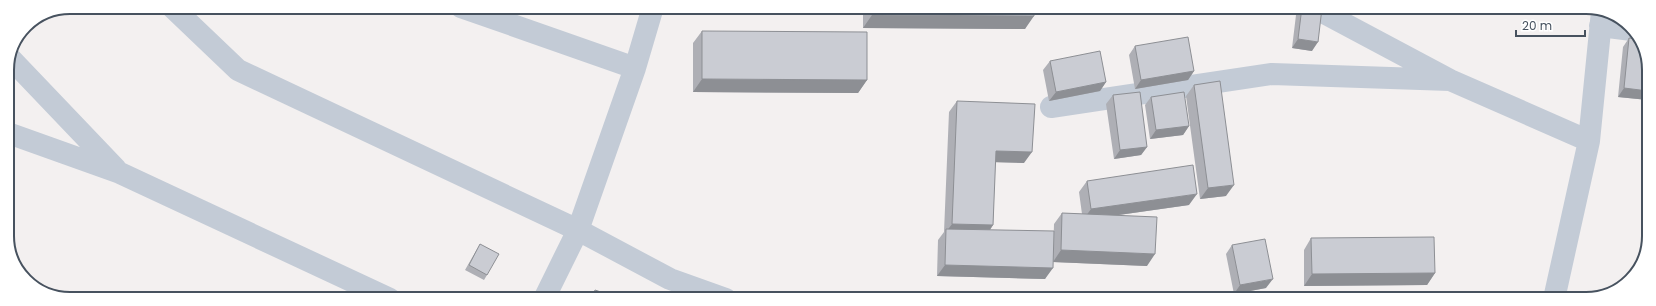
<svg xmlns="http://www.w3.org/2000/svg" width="1656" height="306" font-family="Poppins,sans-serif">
<rect width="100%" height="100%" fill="#f3f0f0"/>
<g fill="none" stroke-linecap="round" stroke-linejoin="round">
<path stroke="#c3cbd6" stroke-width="22" d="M172 7 238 70 578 230 670 279 726 299
M461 7 635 68
M1313 7 1450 80 1589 141
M1600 26 1632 30
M11 59 116 169
M1051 107 1272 74 1450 80
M8 133 120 173 390 299
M544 299 578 230 635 68 653 7
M1554 299 1589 141 1602 11"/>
</g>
<path fill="#aeafb5" d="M863 7H1034L1025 29 863 28Z
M1301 7H1316L1312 51 1292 48 1296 15Z
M702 31 867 80 858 93 693 92V43Z
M1629 38 1648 57V100L1618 97 1623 47Z
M1135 46 1194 71 1188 80 1135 89 1129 55Z
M1050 61 1106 82 1100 91 1049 101 1043 70Z
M1194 85 1226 196 1200 199 1186 96Z
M1113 95 1147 147 1141 155 1114 159 1106 104Z
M1151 97 1189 126 1183 135 1150 139 1145 105Z
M957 101 1024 163 995 162 993 225 990 230 1053 260 1054 224 1062 213 1082 214 1079 192 1087 181 1189 205 1119 215 1147 266 1053 262 1045 279 937 276 938 240 944 232 949 112Z
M1311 238 1435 273 1427 285 1304 286V250Z
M480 244 487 275 484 280 465 270 477 249Z
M1232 245 1266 288 1234 294 1226 254Z
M595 290 621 299H589Z"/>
<path fill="#8d8f94" d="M872 15 1034 16 1025 29 863 28Z
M1298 39 1318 42 1312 51 1292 48Z
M1194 71 1188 80 1135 89 1141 80Z
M702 79 867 80 858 93 693 92Z
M1106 82 1100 91 1049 101 1056 92Z
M1624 88 1648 91V100L1618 97Z
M1189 126 1183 135 1150 139 1156 130Z
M1147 147 1141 155 1114 159 1120 150Z
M996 151 1032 152 1024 163 988 162Z
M1234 185 1226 196 1200 199 1208 188Z
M1197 194 1189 205 1083 220 1091 209Z
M952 224 993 225 985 237 946 232Z
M1061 250 1155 254 1147 266 1053 262Z
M945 265 1053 268 1045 279 937 276Z
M1435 273 1427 285 1304 286 1312 274Z
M1273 279 1266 288 1234 294 1240 285Z"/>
<path fill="#caccd3" stroke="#8d8f94" d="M872 7H1034V16L872 15Z
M1302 7 1322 8 1318 42 1298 39Z
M702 31 867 32V80L702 79Z
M1188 37 1194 71 1141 80 1135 46Z
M1629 38 1637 39 1648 57V91L1624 88Z
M1100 51 1106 82 1056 92 1050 61Z
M1220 81 1234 185 1208 188 1194 85Z
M1140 92 1147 147 1120 150 1113 95Z
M1184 92 1189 126 1156 130 1151 97Z
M957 101 1035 104 1032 152 996 151 993 225 952 224Z
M1193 165 1197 194 1091 209 1087 181Z
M1062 213 1157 217 1155 254 1061 250Z
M946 229 1054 231 1053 268 945 265Z
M1434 237 1435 273 1312 274 1311 238Z
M1265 239 1273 279 1240 285 1232 245Z
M480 244 499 254 487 275 469 265Z
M595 290 621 299H592Z"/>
<path d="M0 0H1656V306H0ZM70 14H1586A56 56 0 0 1 1642 70V236A56 56 0 0 1 1586 292H70A56 56 0 0 1 14 236V70A56 56 0 0 1 70 14Z" fill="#fff" fill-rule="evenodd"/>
<path fill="none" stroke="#47525f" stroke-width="2" d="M70 14H1586A56 56 0 0 1 1642 70V236A56 56 0 0 1 1586 292H70A56 56 0 0 1 14 236V70A56 56 0 0 1 70 14Z"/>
<path d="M1516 30v6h69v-6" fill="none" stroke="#47525f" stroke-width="2"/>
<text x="1522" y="30" font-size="12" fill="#47525f" stroke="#ffffff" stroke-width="3" paint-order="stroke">20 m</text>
</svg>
